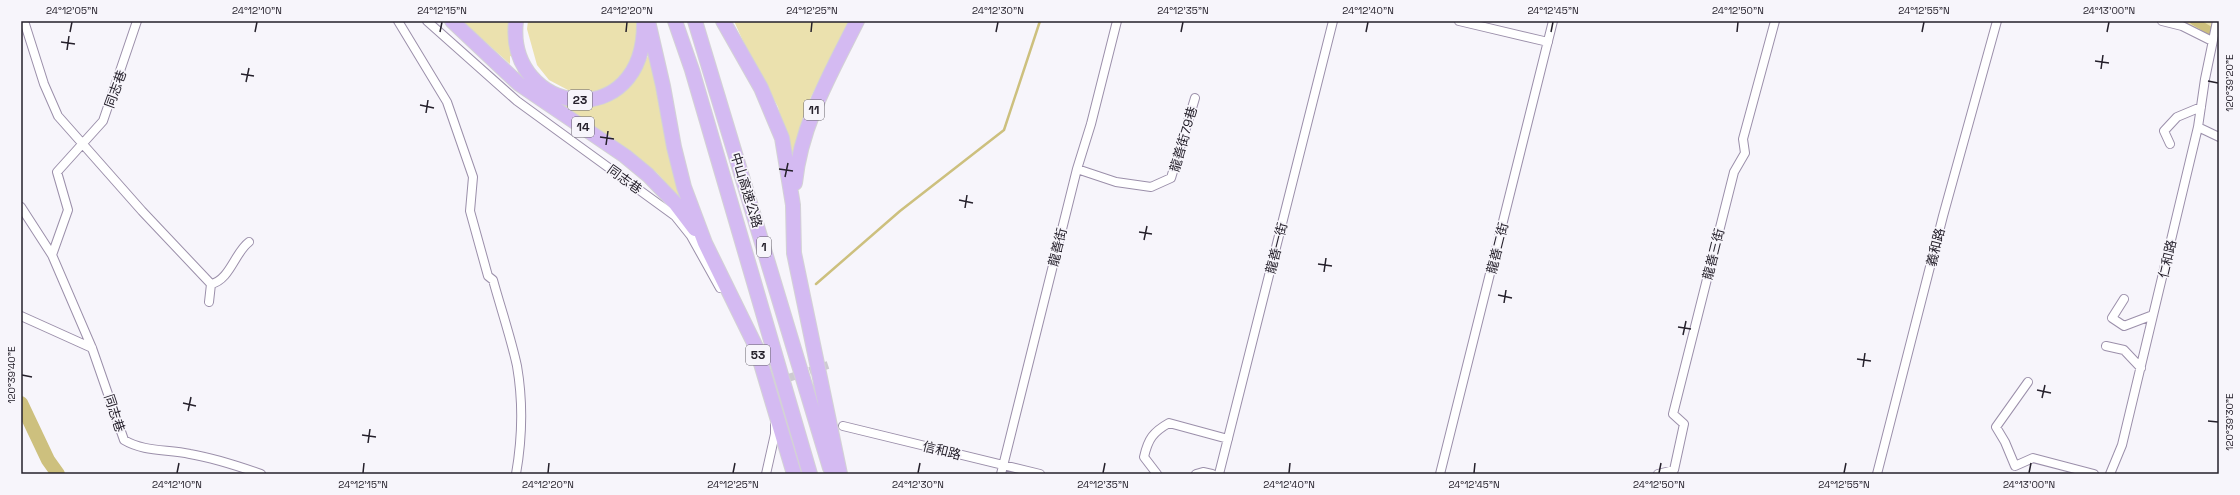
<svg xmlns="http://www.w3.org/2000/svg" width="2240" height="495" font-family="'Space Grotesk','Noto Sans TC',sans-serif">
<rect width="100%" height="100%" fill="#f7f5fb"/>
<path fill="#ebe1ae" d="M462 21H510L516 58 510 56V64Z
M528 21H643L644 33 623 77 599 91 582 92 568 90 549 80 537 65 527 29Z
M734 21H849L810 99 792 154H789L778 107 743 41Z
M2172 21H2219V34L2212 38Z
M651 48 687 206 657 173 621 146 558 104 560 102C612 109 632 98 651 48Z"/>
<g fill="none" stroke-linecap="round" stroke-linejoin="round">
<path stroke="#cdc07e" stroke-width="2.5" d="M816 284 900 211 1004 130 1040 21"/>
<path stroke="#cdc07e" stroke-width="8" d="M2194 21 2219 36"/>
<path stroke="#cdc07e" stroke-width="14" d="M21 403 48 460 58 474"/>
<path stroke="#cdcad1" stroke-width="8" stroke-dasharray="8 4" stroke-linecap="butt" d="M764 386 828 365"/>
<g stroke="#9b8faa" stroke-width="10">
<path id="street" d="M24 21 44 84 58 116 142 211 211 284
M398 21 447 102 473 177 470 211 488 276 493 280C501 309 511 338 517 366 523 401 522 440 516 474
M427 21 517 101 675 216 691 236 720 288
M1459 21 1548 42
M2162 21 2182 26 2212 41
M2198 127 2219 137
M2170 144 2164 131 2177 117 2201 107
M1077 169 1116 182 1151 187 1171 178 1195 98
M21 207 52 255 92 348 124 440C144 452 167 449 190 454 214 458 238 466 261 474
M52 255 68 210 57 172 103 121 137 21
M2124 299 2112 318 2124 326 2153 315
M209 302 211 284C230 280 235 252 249 242
M21 316 92 348
M2106 346 2124 350 2141 368
M2028 382 1996 427 2005 442 2015 466 2033 458 2094 474
M843 426 1040 474
M766 474 775 434V425
M1001 474 1077 169 1091 124 1117 21
M1157 474 1144 457C1148 439 1153 432 1169 423L1228 439
M1196 474 1203 472 1212 474
M1219 474 1333 21
M1440 474 1553 21
M1658 474 1674 470 1684 424 1673 414 1734 172 1745 153 1743 139 1775 21
M1877 474 1943 216 1997 21
M2110 474 2122 445 2198 127 2205 79 2217 21"/>
</g>
<g stroke="#d3d2d5" stroke-width="16">
<path id="highway" d="M452 21 519 84 625 156 648 175 676 204 695 229
M516 21C505 115 646 137 644 21
M648 21 663 86 674 147 684 187 705 243 756 347 794 474
M675 21 692 70 810 474
M695 21 830 468
M723 21 761 88 782 138 793 205 794 253 840 474
M795 183C801 124 831 73 857 21"/>
</g>
<use href="#street" stroke="#fff" stroke-width="8"/>
<use href="#highway" stroke="#d4baf2" stroke-width="14"/>
</g>
<path fill="none" stroke="#25202b" stroke-width="1.5" d="M70 32 72 22M255 32 257 22M440 32 442 22M626 32 627 22M811 32 812 22M996 32 998 22M1181 32 1183 22M1366 32 1368 22M1551 32 1553 22M1737 32 1738 22M1922 32 1924 22M2107 32 2109 22M61 42 75 44M67 50 69 36M2095 61 2109 63M2101 69 2103 55M241 74 254 76M2208 81 2218 83M246 82 249 68M420 105 434 108M426 113 428 100M600 137 614 139M606 145 608 131M779 169 793 171M785 177 788 163M959 200 973 203M965 208 967 195M1139 232 1152 234M1144 240 1147 226M1318 264 1332 266M1324 272 1326 258M1498 295 1512 298M1504 303 1506 290M1678 327 1691 329M1683 335 1686 321M1857 359 1871 361M1863 367 1865 353M22 375 32 377M2037 390 2051 393M2042 398 2045 385M183 403 196 406M188 411 191 397M2208 421 2218 422M362 435 376 437M368 443 370 429M177 473 179 463M363 473 364 463M548 473 549 463M733 473 735 463M918 473 920 463M1103 473 1105 463M1289 473 1290 463M1474 473 1475 463M1659 473 1661 463M1844 473 1846 463M2029 473 2031 463"/>
<g text-anchor="middle" stroke-width="3.5" stroke-linejoin="round" paint-order="stroke">
<g fill="#f7f5fb" stroke="#646069" stroke-width="1">
<rect x="568" y="90" width="24" height="20" rx="3"/>
<rect x="804" y="100" width="20" height="20" rx="3"/>
<rect x="572" y="117" width="22" height="20" rx="3"/>
<rect x="757" y="237" width="14" height="20" rx="3"/>
<rect x="746" y="345" width="24" height="20" rx="3"/>
</g>
<g font-size="12" font-weight="bold" fill="#25202b">
<text x="580" y="104">23</text>
<text x="814" y="114">11</text>
<text x="583" y="131">14</text>
<text x="764" y="251">1</text>
<text x="758" y="359">53</text>
</g>
<g font-size="13" fill="#25202b" stroke="#f7f5fb">
<text transform="translate(115 89) rotate(-70)" y="5">同志巷</text>
<text transform="translate(1183 139) rotate(-74)" y="5">龍善街79巷</text>
<text transform="translate(625 179) rotate(36)" y="5">同志巷</text>
<text transform="translate(747 190) rotate(73)" y="5">中山高速公路</text>
<text transform="translate(1057 247) rotate(-76)" y="5">龍善街</text>
<text transform="translate(1935 247) rotate(-76)" y="5">義和路</text>
<text transform="translate(1276 248) rotate(-76)" y="5">龍善一街</text>
<text transform="translate(1497 248) rotate(-76)" y="5">龍善二街</text>
<text transform="translate(1713 254) rotate(-76)" y="5">龍善三街</text>
<text transform="translate(2167 259) rotate(-77)" y="5">仁和路</text>
<text transform="translate(115 413) rotate(72)" y="5">同志巷</text>
<text transform="translate(942 450) rotate(14)" y="5">信和路</text>
</g>
</g>
<rect width="2240" height="495" fill="none" stroke="#f7f5fb" stroke-width="44"/>
<rect x="22" y="22" width="2196" height="451" fill="none" stroke="#25202b" stroke-width="1.5"/>
<g font-size="10" text-anchor="middle" fill="#25202b">
<text x="72" y="14">24°12'05"N</text>
<text x="257" y="14">24°12'10"N</text>
<text x="442" y="14">24°12'15"N</text>
<text x="627" y="14">24°12'20"N</text>
<text x="812" y="14">24°12'25"N</text>
<text x="998" y="14">24°12'30"N</text>
<text x="1183" y="14">24°12'35"N</text>
<text x="1368" y="14">24°12'40"N</text>
<text x="1553" y="14">24°12'45"N</text>
<text x="1738" y="14">24°12'50"N</text>
<text x="1924" y="14">24°12'55"N</text>
<text x="2109" y="14">24°13'00"N</text>
<text transform="translate(2229 83) rotate(-90)" y="4">120°39'20"E</text>
<text transform="translate(11 375) rotate(-90)" y="4">120°39'40"E</text>
<text transform="translate(2229 422) rotate(-90)" y="4">120°39'30"E</text>
<text x="177" y="488">24°12'10"N</text>
<text x="363" y="488">24°12'15"N</text>
<text x="548" y="488">24°12'20"N</text>
<text x="733" y="488">24°12'25"N</text>
<text x="918" y="488">24°12'30"N</text>
<text x="1103" y="488">24°12'35"N</text>
<text x="1289" y="488">24°12'40"N</text>
<text x="1474" y="488">24°12'45"N</text>
<text x="1659" y="488">24°12'50"N</text>
<text x="1844" y="488">24°12'55"N</text>
<text x="2029" y="488">24°13'00"N</text>
</g>
</svg>
